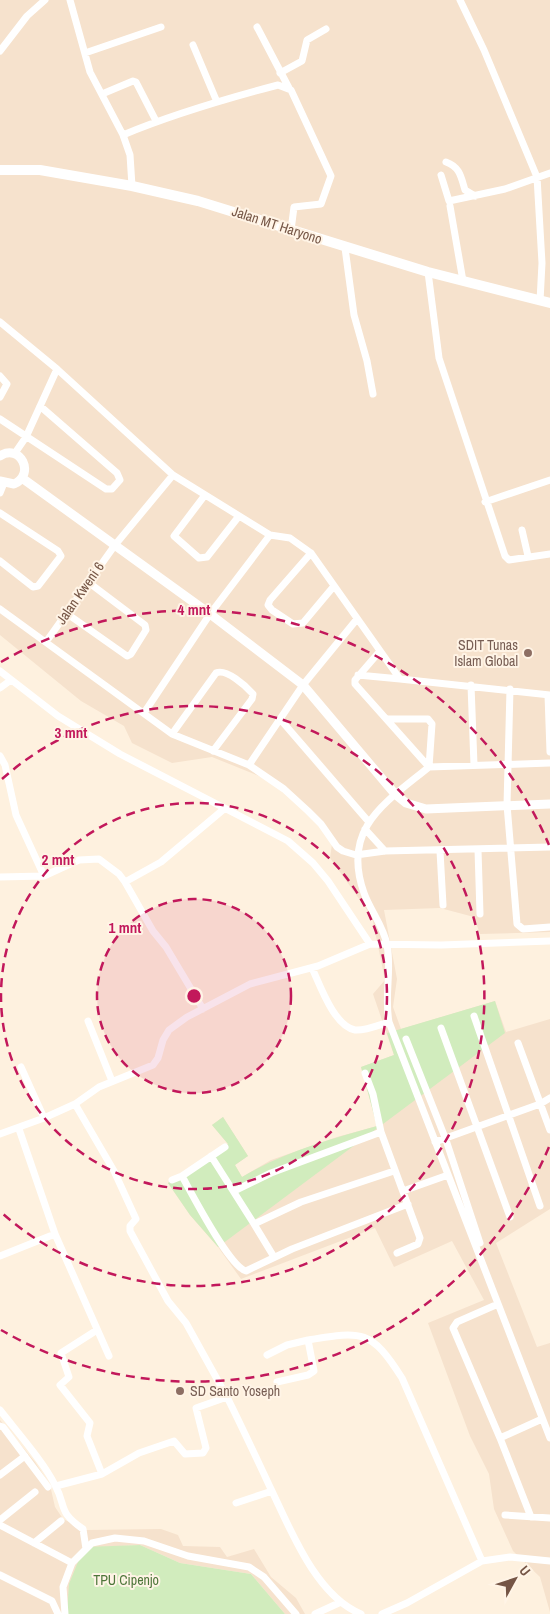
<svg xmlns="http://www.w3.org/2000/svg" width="550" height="1614" font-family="'Archivo Narrow',sans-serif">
<rect width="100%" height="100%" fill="#fef1df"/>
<path fill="#f6e2cd" d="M0 0H550V932L480 934 474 917 440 908 384 910 397 979 393 1007 401 1029 495 1001 506 1032 550 1019V1209L496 1243 537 1347 550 1343V1612L540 1577 513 1551 494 1509 489 1474 470 1436 428 1323 484 1300 452 1241 394 1267 375 1228 241 1279 218 1247 190 1215 168 1183 228 1144 212 1125 223 1117 248 1156 235 1165 242 1177 271 1160 337 1137 377 1126 361 1067 394 1055 373 994 385 980 372 917 330 858 332 844 321 826 290 795 259 776 212 757 172 763 132 743 124 726 81 701 0 635Z
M0 1420 35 1462 50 1485 55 1507 63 1519 86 1530 161 1529 178 1535 183 1546 220 1547 227 1557 254 1549 271 1577 296 1598 305 1614H285L251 1574 180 1563 140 1545 84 1548 67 1614H0Z"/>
<path fill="#d1ecbd" d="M495 1001 505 1033 218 1247 190 1215 168 1183 228 1144 212 1125 223 1117 248 1156 235 1165 242 1177C284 1152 330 1139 377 1126L361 1067 394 1055 387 1033Z
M140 1545 180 1563 251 1574 285 1614H67L69 1584 84 1547Z"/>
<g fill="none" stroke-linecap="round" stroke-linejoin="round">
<path stroke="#fff" stroke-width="7" d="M70 0 90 72 123 135 130 155 132 186
M460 0 484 50 537 177 542 263 540 301
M257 27 289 88
M193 45 217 102
M0 51 27 16 45 0
M85 53 161 27
M280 73 302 61 307 40 326 29
M102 94 133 81 136 82 156 121
M123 135C173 114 225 99 278 85L291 90 331 176 321 204 294 207 291 230
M446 162C460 167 461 177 465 190L475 196
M441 175 449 201 505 189 550 173
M450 206 463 281
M345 248 354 315 367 361 373 394
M428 272 439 358 505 556 509 560 550 554
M0 322 57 369 173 475 270 535 290 538 311 553 400 679 550 695
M0 376 7 384 0 397
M0 419 106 489H112L120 480 117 473 40 406
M15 453 26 437 57 369
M0 493 4 483
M205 495 174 536 199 558 207 557 239 516
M485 502 550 480
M0 513 58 551 61 556 38 586 33 587 0 561
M522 530 528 556
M311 553 270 600 268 605 272 610 293 624 303 623 334 586
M0 609 172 734 249 765 284 789 308 811 321 824 337 847 343 851 356 855 385 851 550 847
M66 613 127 656 131 654 146 630 145 625 88 582
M46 642 115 545 173 475
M380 651 355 680V684L429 767 550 763
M0 671 58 716 120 754 288 841 313 863 328 881 370 944
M358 675 400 679
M471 685 474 765
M0 688 11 680
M510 689 507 805 517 924 523 929 550 927
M548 695 550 752
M144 713 210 614 270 535
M280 719 368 821
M388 719H428L432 724 429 767C385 803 341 828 364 893 370 910 384 927 387 945 392 970 384 996 389 1022L550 1438
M172 734 216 673C226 668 246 686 253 694L252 699 213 751
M0 756 5 765 16 815 44 876
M249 765 303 685 357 619
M365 829 385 851
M478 850 480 914
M440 851 443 905
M0 877 44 876 79 860 99 859 119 874 125 882 153 931 166 947 203 1009
M125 882 161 862 224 809
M312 968C320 985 334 1026 355 1030 365 1031 379 1025 389 1022
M474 1016 540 1206
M88 1021 112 1081
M441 1028 510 1217
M406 1039 446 1140 480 1243
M518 1043 550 1130
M21 1067 44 1118
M75 1104 114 1171 136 1219 130 1226V1231L168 1301 186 1323 227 1397
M19 1129 55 1234 109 1356
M381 1132 420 1238 418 1244 397 1253
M0 1134 44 1118 75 1104 99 1087 153 1065 158 1058 163 1040 169 1030 187 1017 250 984 318 966 370 944 441 945 550 941
M435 1142 540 1104 550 1098
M211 1156 254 1224
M182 1176C192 1194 229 1266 246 1271L292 1249 408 1204
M172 1180 182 1176 225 1147
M234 1191 271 1173 381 1132 373 1094 365 1073
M403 1191 448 1175
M0 1256 55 1234
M274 1257 254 1224 301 1202 394 1171
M498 1304 457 1322 453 1328 500 1438 531 1517
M97 1330 61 1353 69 1377 60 1385 90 1423 87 1436 102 1474
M267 1355 287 1345 308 1340
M277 1382 308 1375 314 1371 308 1340C362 1331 371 1329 402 1378L482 1561
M0 1410C17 1432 43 1461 55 1485 67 1507 57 1511 83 1529L86 1549
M0 1426 3 1427 48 1487
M500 1438 542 1419
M0 1475 25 1456
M56 1486 102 1474 139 1453 174 1441 185 1454 203 1453 206 1448 196 1408 227 1397C242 1427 256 1457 270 1487 290 1528 315 1595 361 1614
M236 1503 272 1491
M505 1515 550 1518
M0 1520 35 1492
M0 1525 72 1563
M34 1543 61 1521
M0 1575 52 1601 58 1614
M65 1614 63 1587 72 1563 92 1543 115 1538 144 1541 188 1556 249 1567 264 1577 296 1614
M315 1614 341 1602
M382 1614 407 1603 482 1561 510 1557 550 1561"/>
<path stroke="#fff" stroke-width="9" d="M0 456C20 443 36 474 14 484L0 481
M22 478 210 614 303 685 395 794 406 803 426 809 550 804"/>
<path stroke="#fff" stroke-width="10" d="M0 170H40L132 186 198 201 428 272 550 303"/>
</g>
<circle cx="194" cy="996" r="97" fill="#c2185b" fill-opacity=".12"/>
<g fill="none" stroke="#c2185b" stroke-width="2.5" stroke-dasharray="9 6">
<circle cx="194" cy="996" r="97"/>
<circle cx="194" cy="996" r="193"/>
<path d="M2 779A290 290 0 1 1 2 1213"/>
<path d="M549 1147A386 386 0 0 1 1 1330M1 662A386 386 0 0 1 549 845"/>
</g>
<g fill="#8d6e63" stroke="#fff4e6" stroke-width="2">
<circle cx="528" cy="653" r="5"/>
<circle cx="180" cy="1391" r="5"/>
</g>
<g text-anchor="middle" stroke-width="4" stroke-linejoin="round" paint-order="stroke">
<g font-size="14" fill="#755545" stroke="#fff4e6">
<text transform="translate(277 225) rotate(18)" y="5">Jalan MT Haryono</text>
<text transform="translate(80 593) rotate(-55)" y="5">Jalan Kweni 6</text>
</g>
<g font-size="14" fill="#785e54" stroke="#fff4e6" text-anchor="end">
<text x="518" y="650">SDIT Tunas<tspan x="518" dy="16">Islam Global</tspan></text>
<text x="190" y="1396" text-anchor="start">SD Santo Yoseph</text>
</g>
<g font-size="14" fill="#4e763a" stroke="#fff4e6">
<text x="126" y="1585">TPU Cipenjo</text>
</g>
</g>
<circle cx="194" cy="996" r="8" fill="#c2185b" stroke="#fff4e6" stroke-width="2.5"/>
<g font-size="15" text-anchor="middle" font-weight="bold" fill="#c2185b" stroke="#fff4e6" stroke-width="4" stroke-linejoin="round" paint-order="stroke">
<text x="194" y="615">4 mnt</text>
<text x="71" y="738">3 mnt</text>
<text x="58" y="865">2 mnt</text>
<text x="125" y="933">1 mnt</text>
</g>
<g transform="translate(515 1579) rotate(50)" stroke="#fff4e6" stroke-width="4" paint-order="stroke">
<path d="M0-4L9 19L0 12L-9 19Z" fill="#755545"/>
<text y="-8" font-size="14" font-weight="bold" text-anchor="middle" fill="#755545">U</text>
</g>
</svg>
